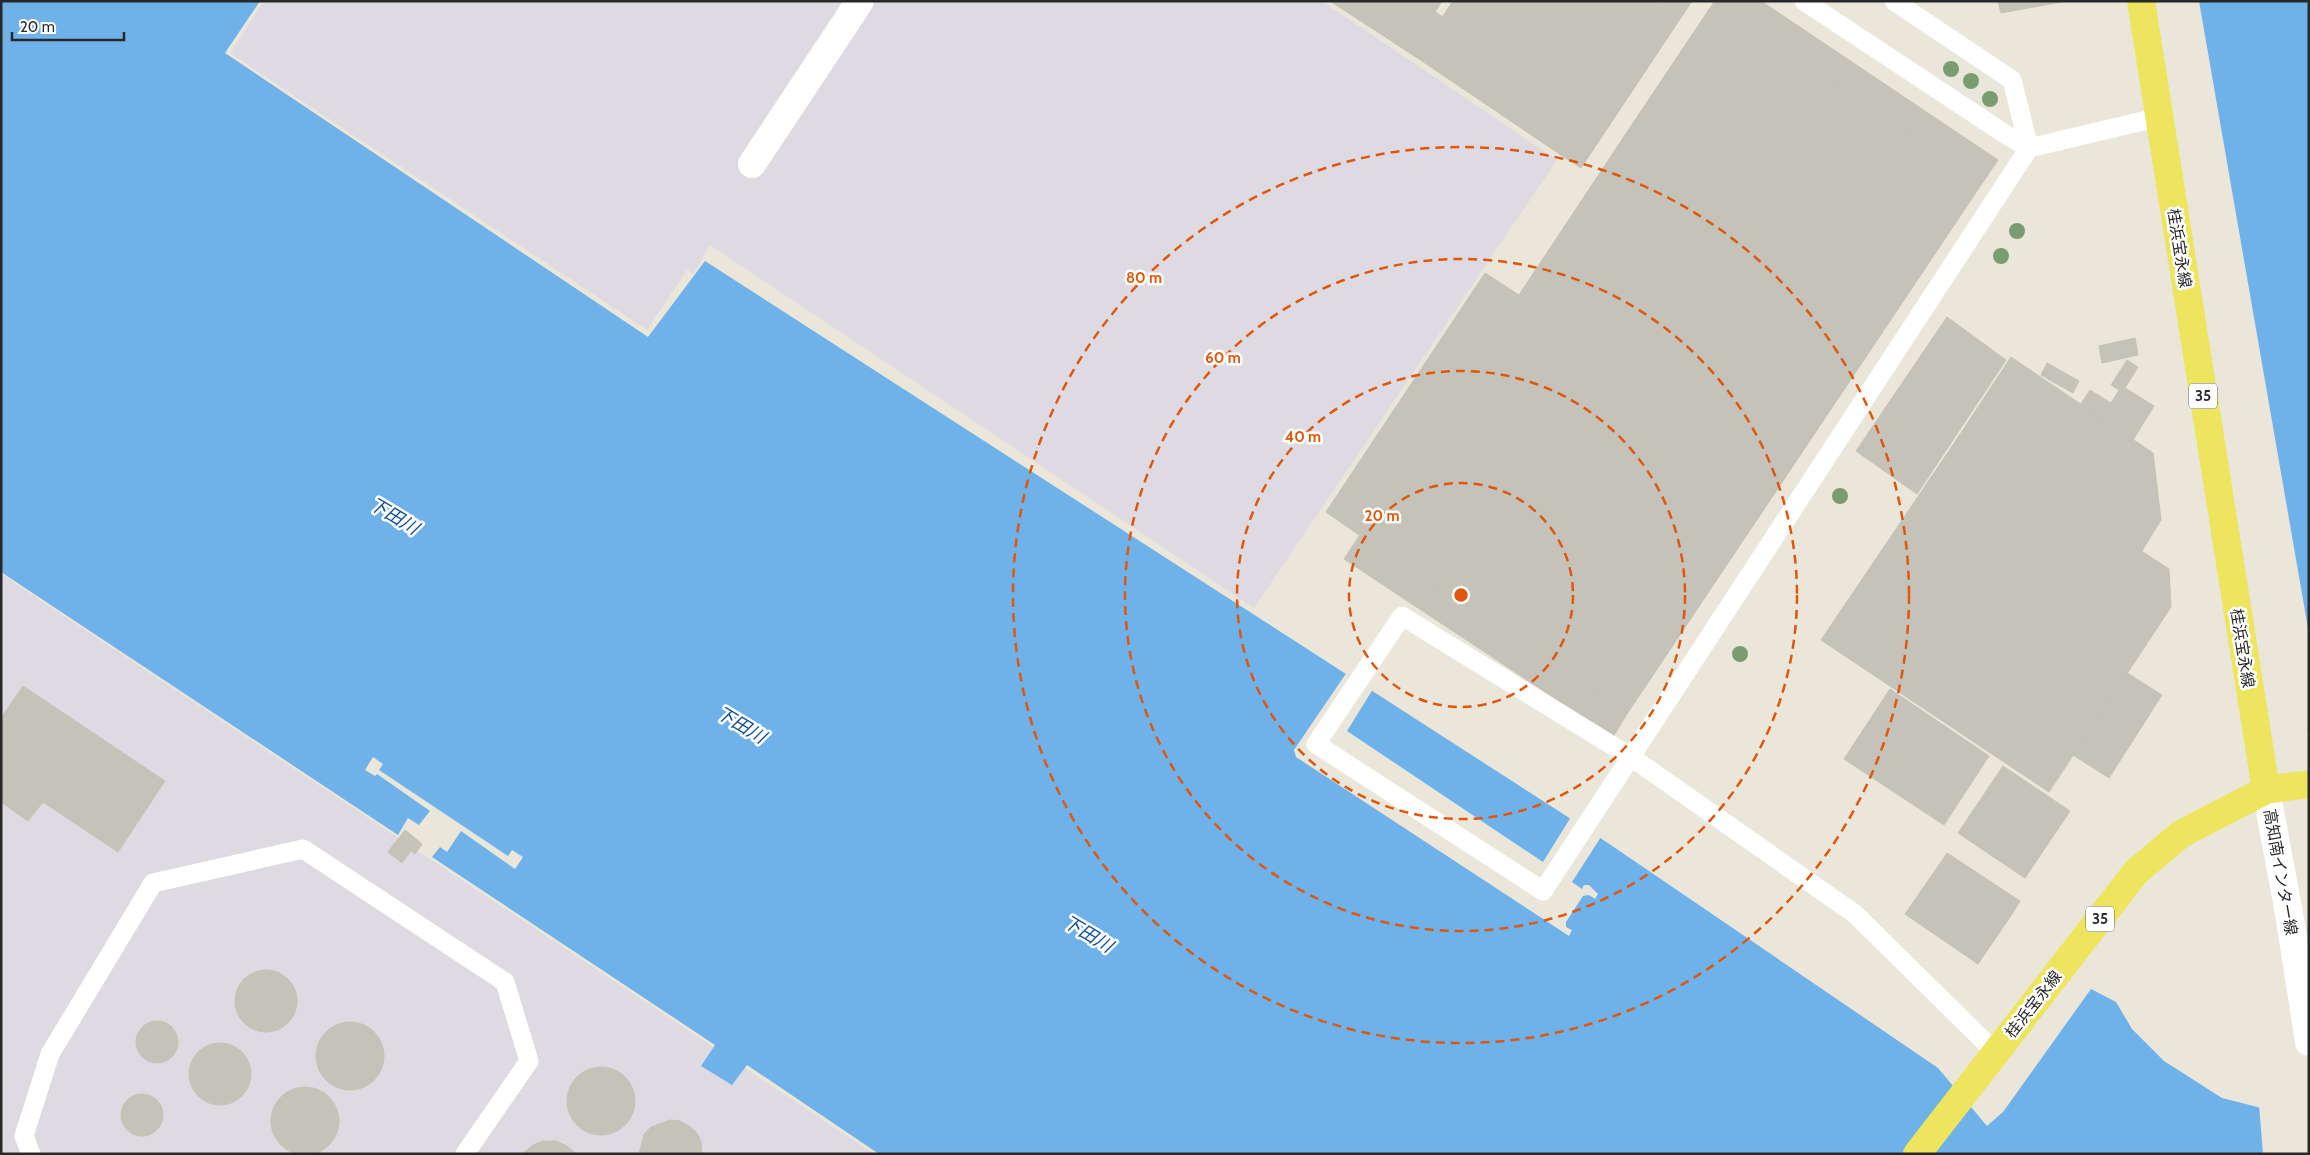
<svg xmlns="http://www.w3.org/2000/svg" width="2310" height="1155" font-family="Cabin,'Noto Sans JP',sans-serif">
<rect width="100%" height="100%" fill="#eae6da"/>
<path fill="#dedae2" d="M264 1H1322L1557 160 1254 608 710 245 693 274 687 270 647 330 230 53Z
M1 574 874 1154H1Z"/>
<path fill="#6fb2ea" d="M1 1H260L225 53 648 337 705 261 1602 839 1938 1068 1987 1126 2003 1112 2091 989 2116 1002 2132 1029 2164 1061 2222 1098 2309 1120V1154H879L747 1065 732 1085 701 1066 715 1045 432 857 440 847 447 852 461 831 515 869 523 857 512 850 508 856 379 770 383 764 373 757 365 770 375 776 377 774 430 811 419 825 408 818 398 835 1 572Z
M2199 1H2309V634Z"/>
<path fill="#eae6da" d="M1347 672 1373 689 1347 731 1543 862 1571 817 1601 837 1572 882 1582 889 1584 885H1589L1598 894 1595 899 1589 895 1583 896 1566 922V927L1572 930 1569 936 1296 757 1294 750Z
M2259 1105 2309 1118V1154H2263Z"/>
<path fill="#c5c3b9" stroke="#c5c2b4" d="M1330 1H1442L1435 12 1443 17 1416 57Z
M1453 1H1659L1558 153 1416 57Z
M1659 1H1692L1581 168 1558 153Z
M1761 1 1998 160 1983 182 1714 2Z
M1998 1H2067L2001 13Z
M1714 2 1983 182 1627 714 1382 550 1644 157 1621 141Z
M1621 141 1644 157 1382 550 1627 714 1613 737 1344 559Z
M1485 273 1519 295 1359 535 1326 512Z
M1947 317 2006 360 1917 494 1856 451Z
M2135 338 2138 355 2102 363 2099 346Z
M2011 357 2153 453 2161 520 2142 551 1961 433Z
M2127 360 2138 367 2125 388 2122 386 2119 390 2111 385Z
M2047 363 2079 381 2073 393 2041 375Z
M2122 386 2154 406 2133 440 2101 418Z
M2090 390 2111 403 2101 418 2081 404Z
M1961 433 2169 569 2171 607 2049 792 1821 640Z
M2127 673 2162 695 2109 778 2073 755Z
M23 686 165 781 118 852 1 774V718Z
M1890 689 1989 756 1944 825 1844 759Z
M2003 766 2070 811 2025 878 1958 833Z
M1 774 43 802 28 821 1 802Z
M405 830 422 844 415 854 411 851 402 863 388 852Z
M1947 853 2020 901 2012 914 1939 865Z
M1939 865 2012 914 1978 964 1905 914Z
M235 1001a31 31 0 1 1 62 0a31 31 0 1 1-62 0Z
M136 1042a21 21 0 1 1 42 0a21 21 0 1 1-42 0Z
M316 1056a34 34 0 1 1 68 0a34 34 0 1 1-68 0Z
M189 1074a31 31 0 1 1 62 0a31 31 0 1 1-62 0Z
M567 1101a34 34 0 1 1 68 0a34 34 0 1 1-68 0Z
M271 1121a34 34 0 1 1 68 0a34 34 0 1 1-68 0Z
M121 1115a21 21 0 1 1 42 0a21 21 0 1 1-42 0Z
M670 1120 680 1121 689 1126 697 1133 701 1142 702 1154H639L644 1134 651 1127Z
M543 1141H556L567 1146 576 1154H522L533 1145Z"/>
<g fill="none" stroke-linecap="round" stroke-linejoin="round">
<path stroke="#c7c7c7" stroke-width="3" stroke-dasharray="4 2.5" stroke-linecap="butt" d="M2307 730H2309"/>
<path stroke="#fff" stroke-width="19" d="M1804 1 2005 134 2029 148 1543 891 1316 744 1402 616 1631 757 1855 914 1995 1052
M1894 1 2012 80 2029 148 2160 117
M31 1154 24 1136 50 1054 153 883 303 849 505 982 529 1061 465 1154"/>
<path stroke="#fff" stroke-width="28" d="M752 164 860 1"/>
<path stroke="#fff" stroke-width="28" d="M2266 790 2289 913 2309 1042"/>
<path stroke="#ece55d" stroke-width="28" d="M2141 1 2266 790
M1917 1154 2136 872 2181 834 2266 790 2309 784"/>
</g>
<g fill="#799d71">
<circle cx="1951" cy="69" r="8"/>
<circle cx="1971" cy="81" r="8"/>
<circle cx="1990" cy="99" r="8"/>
<circle cx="2017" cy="231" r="8"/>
<circle cx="2001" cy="256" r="8"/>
<circle cx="1840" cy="496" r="8"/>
<circle cx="1740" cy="654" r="8"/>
</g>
<g fill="none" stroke="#de570d" stroke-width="2.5" stroke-dasharray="9 6">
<circle cx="1461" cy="595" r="112"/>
<circle cx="1461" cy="595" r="224"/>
<circle cx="1461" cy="595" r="336"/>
<circle cx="1461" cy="595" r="448"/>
</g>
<g text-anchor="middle" stroke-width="5" stroke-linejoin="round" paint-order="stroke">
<g fill="#fff" stroke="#686868" stroke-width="1">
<rect x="2189" y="383.5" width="28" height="25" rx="4"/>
<rect x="2086" y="906.5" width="28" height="25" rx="4"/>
</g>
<g font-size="15" font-weight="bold" fill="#282828">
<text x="2203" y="401">35</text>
<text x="2100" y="924">35</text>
</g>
<g font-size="16" fill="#282828" stroke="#fff">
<text transform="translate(2180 248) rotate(81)" y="6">桂浜宝永線</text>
<text transform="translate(2243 648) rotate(81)" y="6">桂浜宝永線</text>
<text transform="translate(2281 872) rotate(80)" y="6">高知南インター線</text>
<text transform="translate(2033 1004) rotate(-52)" y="6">桂浜宝永線</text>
</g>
<g font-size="18" font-style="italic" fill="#114e93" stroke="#fff">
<text transform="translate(394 516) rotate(31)" y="6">下田川</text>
<text transform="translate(741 725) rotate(31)" y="6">下田川</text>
<text transform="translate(1088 934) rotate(31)" y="6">下田川</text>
</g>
</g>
<circle cx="1461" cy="595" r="8" fill="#de570d" stroke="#fff" stroke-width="2.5"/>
<g font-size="15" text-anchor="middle" font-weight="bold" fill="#de570d" stroke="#fff" stroke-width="5" stroke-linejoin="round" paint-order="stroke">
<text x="1144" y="283">80 m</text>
<text x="1223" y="363">60 m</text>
<text x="1303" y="442">40 m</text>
<text x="1382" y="521">20 m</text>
</g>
<rect width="2310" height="1155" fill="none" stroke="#282828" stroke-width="5"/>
<path d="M12 32v8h112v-8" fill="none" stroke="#282828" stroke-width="2.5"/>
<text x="20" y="32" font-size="15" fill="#282828" stroke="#ffffff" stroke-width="4" paint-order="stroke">20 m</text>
</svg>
